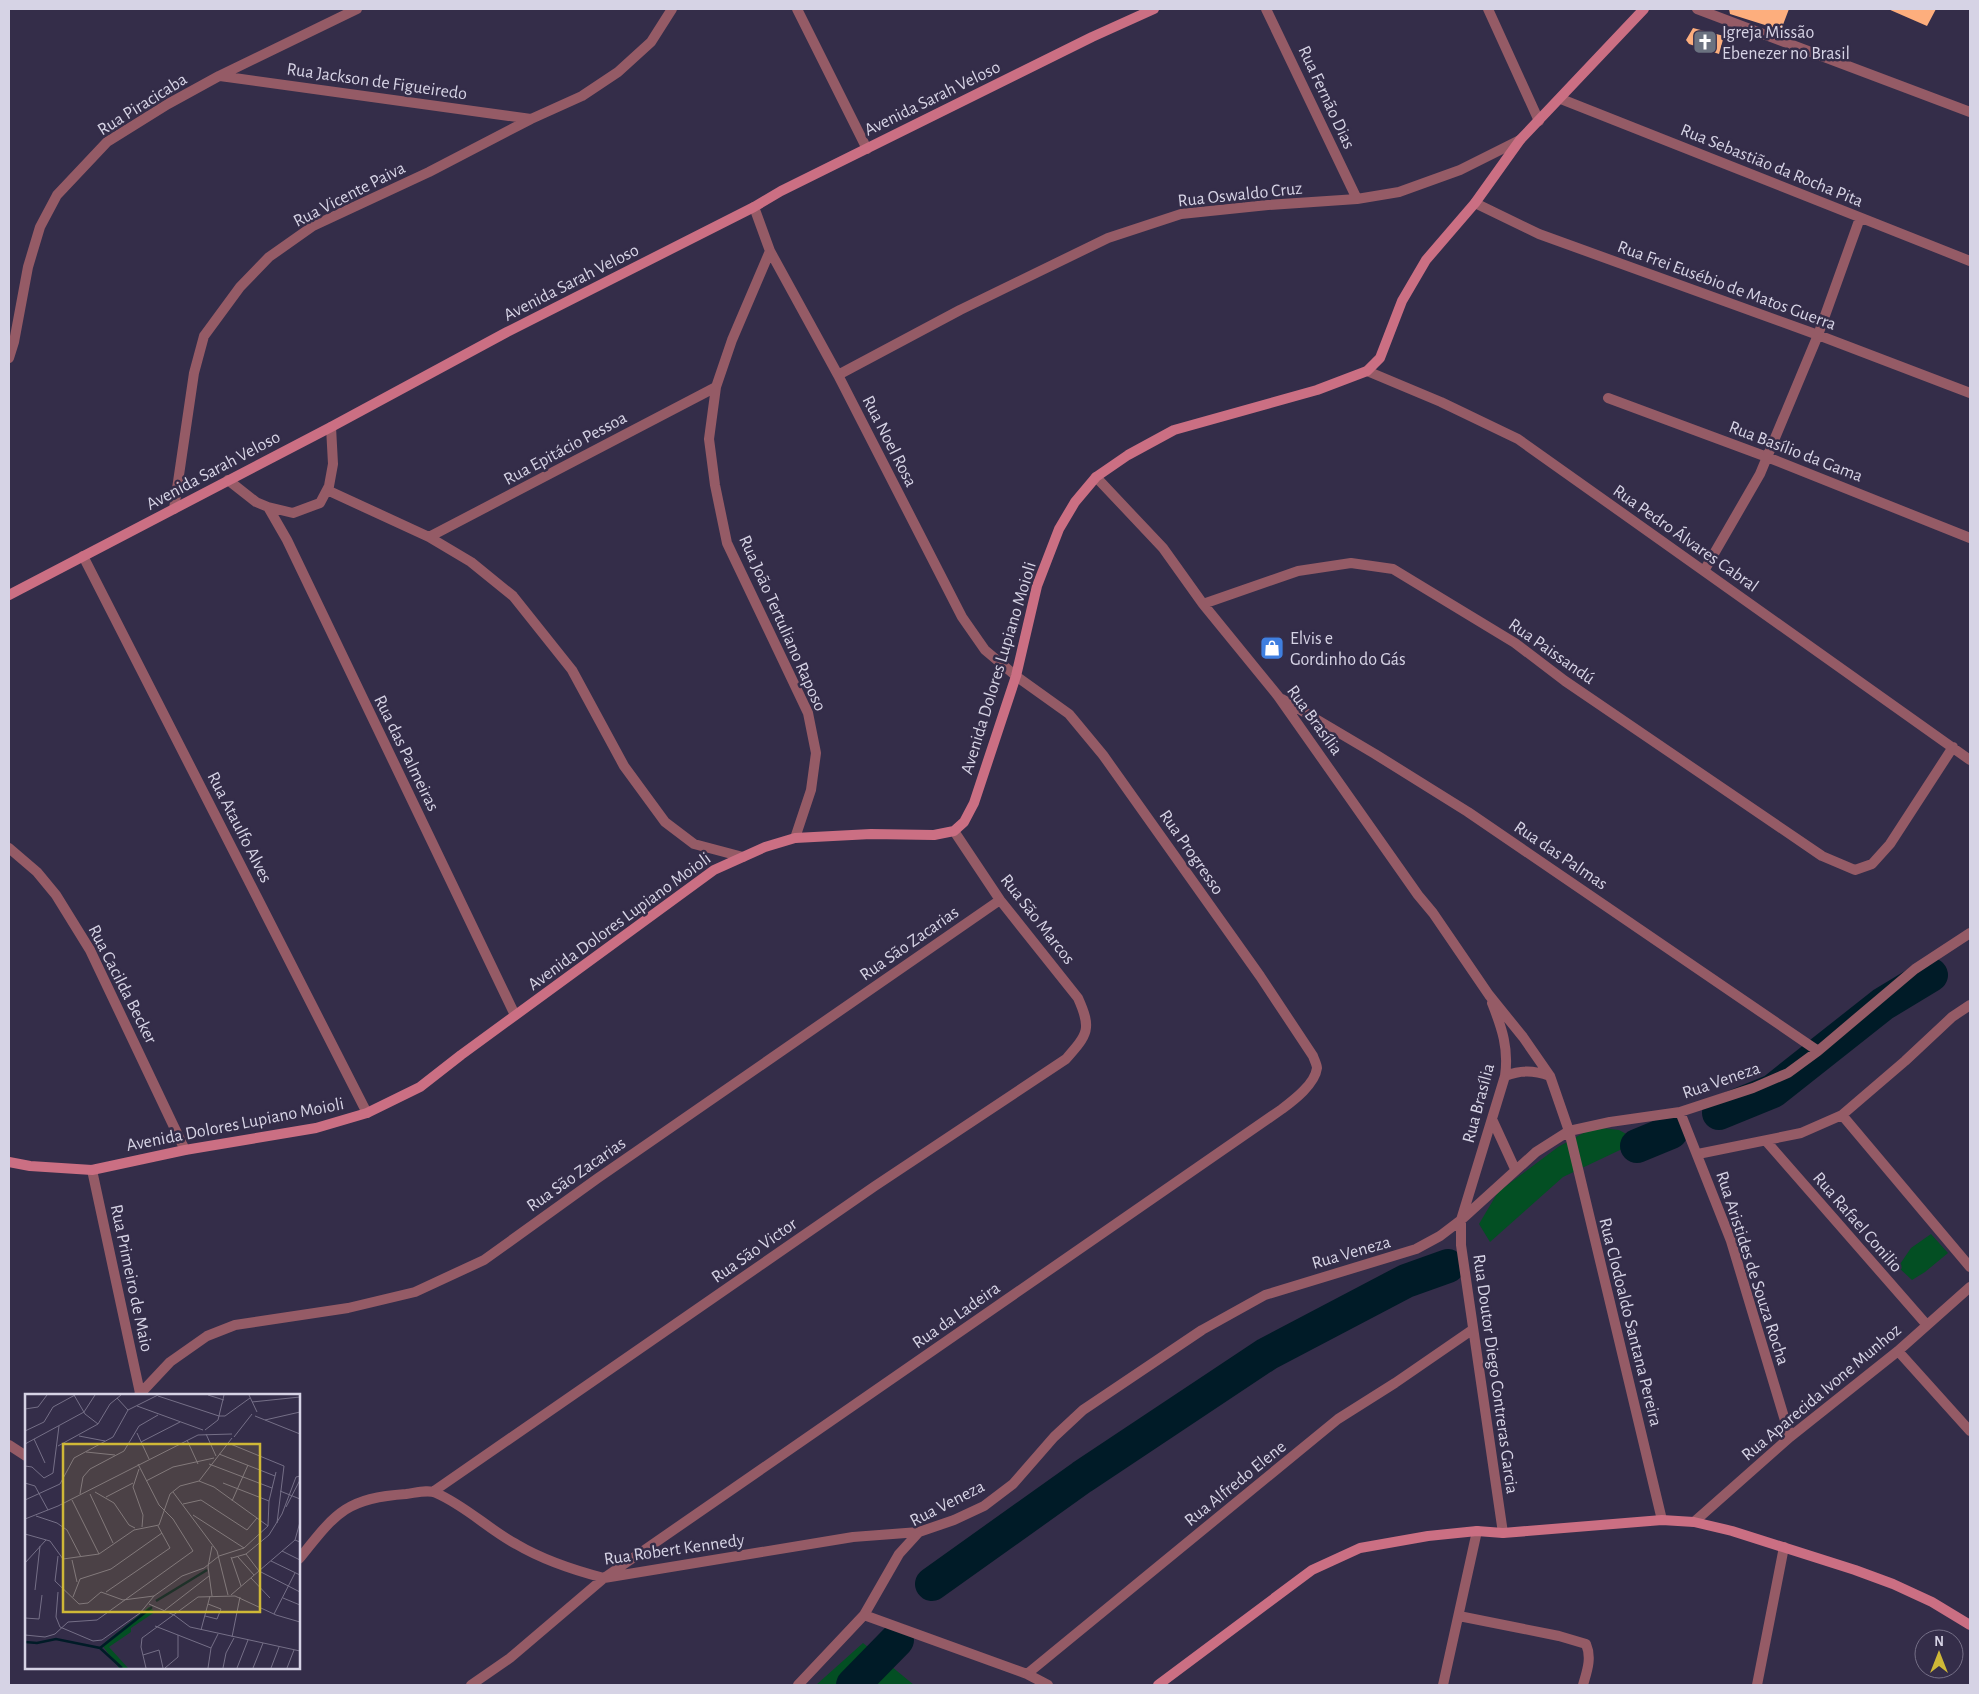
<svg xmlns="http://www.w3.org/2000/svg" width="1979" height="1694" font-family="'Alegreya Sans',sans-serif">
<rect width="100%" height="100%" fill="#342d49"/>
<path fill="#034f23" d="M1594 1127 1619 1130 1639 1141 1563 1177 1490 1242 1479 1224 1498 1192 1558 1147Z
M1931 1234 1948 1253 1925 1272 1912 1280 1898 1267 1911 1248Z
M863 1643 914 1685H816Z"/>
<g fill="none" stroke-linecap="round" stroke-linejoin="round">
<path stroke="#001b27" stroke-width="34" d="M1719 1113 1773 1091 1883 1004 1931 975
M1637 1146 1671 1132
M932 1584 1082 1477 1267 1354 1406 1281 1448 1266
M853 1685 897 1640"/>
</g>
<path fill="#fdae7d" d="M1729 9H1789L1781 30 1730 14Z
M1888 9H1936L1927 26Z
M1693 28 1724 36 1719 54 1689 44 1686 40Z"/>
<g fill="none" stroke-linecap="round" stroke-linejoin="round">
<path stroke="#955b66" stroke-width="10" d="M797 9 867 149
M1266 9 1357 199
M1488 9 1539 121
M1697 9 1970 112
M220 76 531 119
M1561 99 1970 261
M1475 203 1539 234 1818 335 1970 393
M770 251 732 340 716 387 709 439 715 485 727 543 808 713 816 753 811 790 795 838
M9 358 14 342 28 267 40 227 57 195 107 142 168 104 219 76 357 9
M1367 371 1441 402 1518 439 1970 760
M838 375 960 310 1108 238 1181 214 1268 205 1357 199 1399 192 1460 170 1520 140
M1608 398 1767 457 1970 538
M1096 477 1163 548 1203 604 1278 696 1418 895 1433 913 1489 995 1523 1037 1550 1076 1569 1131 1662 1520
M228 480 256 502 268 507 293 513 320 503 329 486 333 464 331 427
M327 490 429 537 471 562 513 596 572 670 624 766 665 822 694 844 743 857
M268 507 287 540 515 1015
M174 509 194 373 204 336 240 287 269 257 313 226 429 172 531 119 582 96 618 72 651 42 672 9
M429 537 716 387
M83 556 367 1113
M1704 571 1760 474 1818 335 1860 218
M1203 604 1298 571 1351 563 1393 569 1515 643 1565 681 1822 856 1855 870 1872 864 1890 844 1953 747
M1282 699 1375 754 1468 812 1818 1051
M9 848 37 872 56 895 90 950 185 1150
M1492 1003C1502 1028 1509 1049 1505 1076L1461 1220V1245L1503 1533
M1505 1076C1521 1070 1533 1070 1550 1076
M1680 1112 1731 1241 1790 1437
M1842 1115 1970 1267
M1492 1119 1515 1169
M1766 1141 1926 1324
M1698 1154 1801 1133 1842 1115 1905 1061 1952 1017 1970 1005
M92 1170 140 1393
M1898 1351 1970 1431
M139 1395 170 1362 207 1336 235 1325 348 1308 415 1292 484 1260 598 1178 1000 900
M9 1445 26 1456
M434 1491 875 1186 1066 1059C1088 1034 1092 1029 1078 998L1000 900 954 831
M1694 1522 1790 1437 1898 1351 1970 1287
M299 1559C335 1514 345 1498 406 1494 415 1493 429 1489 436 1493 466 1506 488 1529 516 1544 543 1560 573 1570 604 1578L853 1537 919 1532
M864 1615 1027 1674 1048 1685
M1459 1616 1559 1636 1586 1644C1592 1658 1587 1671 1583 1685
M1027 1674 1338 1419 1395 1383 1472 1330
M471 1685 510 1658 604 1578 1282 1109C1294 1100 1315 1084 1317 1068 1317 1065 1314 1059 1313 1056L1260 976 1103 755 1069 714 1016 676 985 650 962 617 838 375 770 251 754 207
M798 1685 864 1615 899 1554 919 1532 954 1520 984 1506 1013 1484 1054 1437 1083 1410 1202 1330 1265 1295 1416 1249 1440 1236 1461 1220 1536 1152 1569 1131 1610 1122 1680 1112 1753 1088 1788 1073 1818 1051 1915 969 1970 933
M1443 1685 1477 1531
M1757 1685 1784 1547"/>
<path stroke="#cb6f83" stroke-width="10" d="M9 595 331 427 507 332 754 207 781 191 1092 37 1154 9
M9 1162 30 1166 92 1170 185 1150 316 1128 367 1113 420 1087 461 1055 714 870 765 847 795 838 871 834 934 835 954 831 964 822 974 803 1016 676 1037 586 1059 529 1075 502 1096 477 1128 455 1174 430 1317 390 1367 371 1380 358 1402 301 1426 260 1475 203 1520 140 1644 9
M1158 1685 1312 1570 1360 1548 1428 1536 1477 1531 1503 1533 1662 1520 1694 1522 1732 1531 1855 1570 1893 1584 1932 1602 1970 1625"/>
</g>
<defs>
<g id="church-square" transform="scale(1.25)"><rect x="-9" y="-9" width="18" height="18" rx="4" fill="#6b7280" stroke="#342d49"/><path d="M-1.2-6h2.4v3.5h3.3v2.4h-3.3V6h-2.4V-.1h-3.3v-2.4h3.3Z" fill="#fff"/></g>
<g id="shop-square" transform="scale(1.25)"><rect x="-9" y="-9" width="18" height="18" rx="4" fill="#3f7fe0" stroke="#342d49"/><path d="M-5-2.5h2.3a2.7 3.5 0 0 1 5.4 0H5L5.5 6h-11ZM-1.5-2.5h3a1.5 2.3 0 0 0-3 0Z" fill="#fff"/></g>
</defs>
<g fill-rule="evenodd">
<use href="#church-square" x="1705" y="42"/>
<use href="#shop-square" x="1272" y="648"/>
</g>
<g text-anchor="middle" stroke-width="5" stroke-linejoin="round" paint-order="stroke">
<g font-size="18" fill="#d6d3e5" stroke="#342d49" text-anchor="start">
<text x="1722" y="38">Igreja Missão<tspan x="1722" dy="21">Ebenezer no Brasil</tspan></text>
<text x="1290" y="644">Elvis e<tspan x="1290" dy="21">Gordinho do Gás</tspan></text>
</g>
<g font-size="18" fill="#d6d3e5" stroke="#342d49">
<text transform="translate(377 81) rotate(8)" y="6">Rua Jackson de Figueiredo</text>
<text transform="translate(1327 97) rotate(65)" y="6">Rua Fernão Dias</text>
<text transform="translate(932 98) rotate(-26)" y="6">Avenida Sarah Veloso</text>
<text transform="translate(142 104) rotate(-32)" y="6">Rua Piracicaba</text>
<text transform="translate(1772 165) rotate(22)" y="6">Rua Sebastião da Rocha Pita</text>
<text transform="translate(349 194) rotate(-27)" y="6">Rua Vicente Paiva</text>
<text transform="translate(1240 194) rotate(-6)" y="6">Rua Oswaldo Cruz</text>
<text transform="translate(571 282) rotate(-27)" y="6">Avenida Sarah Veloso</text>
<text transform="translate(1727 285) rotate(20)" y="6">Rua Frei Eusébio de Matos Guerra</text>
<text transform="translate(890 441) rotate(63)" y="6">Rua Noel Rosa</text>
<text transform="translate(565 448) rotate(-28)" y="6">Rua Epitácio Pessoa</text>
<text transform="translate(1796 451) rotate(21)" y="6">Rua Basílio da Gama</text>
<text transform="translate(213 470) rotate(-28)" y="6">Avenida Sarah Veloso</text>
<text transform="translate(1686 538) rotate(35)" y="6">Rua Pedro Álvares Cabral</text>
<text transform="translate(783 623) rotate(66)" y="6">Rua João Tertuliano Raposo</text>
<text transform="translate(1552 651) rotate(35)" y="6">Rua Paissandú</text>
<text transform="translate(998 668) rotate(-73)" y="6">Avenida Dolores Lupiano Moioli</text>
<text transform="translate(1315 720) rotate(54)" y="6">Rua Brasília</text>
<text transform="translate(407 753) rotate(64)" y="6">Rua das Palmeiras</text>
<text transform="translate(240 827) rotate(63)" y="6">Rua Ataulfo Alves</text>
<text transform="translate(1192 852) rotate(55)" y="6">Rua Progresso</text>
<text transform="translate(1561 855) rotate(34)" y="6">Rua das Palmas</text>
<text transform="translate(1038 919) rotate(52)" y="6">Rua São Marcos</text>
<text transform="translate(619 921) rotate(-36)" y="6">Avenida Dolores Lupiano Moioli</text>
<text transform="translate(909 943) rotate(-35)" y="6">Rua São Zacarias</text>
<text transform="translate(123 984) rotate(63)" y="6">Rua Cacilda Becker</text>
<text transform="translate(1721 1080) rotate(-19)" y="6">Rua Veneza</text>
<text transform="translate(1478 1103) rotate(-75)" y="6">Rua Brasília</text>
<text transform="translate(235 1124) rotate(-11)" y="6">Avenida Dolores Lupiano Moioli</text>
<text transform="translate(576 1174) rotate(-35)" y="6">Rua São Zacarias</text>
<text transform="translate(1858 1222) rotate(49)" y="6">Rua Rafael Conilio</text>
<text transform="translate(754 1250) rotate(-35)" y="6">Rua São Victor</text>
<text transform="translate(1351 1252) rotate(-16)" y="6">Rua Veneza</text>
<text transform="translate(1753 1268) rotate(72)" y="6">Rua Aristides de Souza Rocha</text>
<text transform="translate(132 1278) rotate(78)" y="6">Rua Primeiro de Maio</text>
<text transform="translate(956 1315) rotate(-35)" y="6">Rua da Ladeira</text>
<text transform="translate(1631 1322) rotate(76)" y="6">Rua Clodoaldo Santana Pereira</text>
<text transform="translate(1496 1374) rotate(82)" y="6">Rua Doutor Diego Contreras Garcia</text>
<text transform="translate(1821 1392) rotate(-40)" y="6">Rua Aparecida Ivone Munhoz</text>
<text transform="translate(1235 1483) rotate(-39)" y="6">Rua Alfredo Elene</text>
<text transform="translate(947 1503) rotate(-27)" y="6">Rua Veneza</text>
<text transform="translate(674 1549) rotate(-8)" y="6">Rua Robert Kennedy</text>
</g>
</g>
<g transform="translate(25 1394)">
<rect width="275" height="275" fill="#342d49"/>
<path d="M124 213 130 218 106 234V238L84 253 103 274H94L77 251Z" fill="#034f23"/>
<path fill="none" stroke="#001b27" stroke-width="2.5" d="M131 207 182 176M0 248 12 249 31 245 75 254 97 274M75 254 127 213"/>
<path fill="none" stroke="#756f87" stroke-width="1" d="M49 1 60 20 73 30M183 1 199 6M224 1 232 18M133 2 194 22H200L225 4M92 4 103 16M227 8 275 3M112 12 178 36M0 15 13 13 22 1M230 22 275 40M240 26 275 18M180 36 193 26 199 1M0 37 19 28 28 13 50 1M112 39 124 65M181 40 191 62M54 42 80 47M209 43 227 20M9 45 20 69M162 46 173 70M116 48 155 28M203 49 259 72 252 129M0 50 59 18 70 1M33 52 73 30 85 10 96 1M61 58 90 61M194 60 250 82M184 70 247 94M0 72 7 73 19 84 28 79 34 32M114 75 108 93 118 121 117 133M121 87 148 73 189 64M174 87 189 93 243 132M0 89 10 92 23 116M198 89 244 107M255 97 275 105M70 98 89 109 104 131 110 134M148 98 192 157 203 201M55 100 58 83 65 75 99 57 114 32 133 21M65 100 88 149M81 103 108 89M0 106 35 90 49 64 88 43 103 16 133 1M47 106 74 160M207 107 223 71M158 110 176 106 222 136 232 124M261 113 275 86M168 121 219 154M11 122 32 129 42 136 56 163M0 125 33 112 173 41 207 40M0 140 25 147 38 165 74 160 109 136 134 131 145 100 155 92 174 87 207 44M270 146 275 128M187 152 183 173 187 202M257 157 275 166M221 160 234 177M33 162 30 187 54 210 63 209 76 198 98 206 129 202M206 163 216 192M213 163 229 181M207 164 221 160 244 141 257 120 271 83 275 82M47 166 52 188M246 167 275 181M0 169 21 146M234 177 275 198M226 184 245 204M10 196 15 152M33 198 31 223 35 233M81 198 145 154 133 132M206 201 270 146 275 148M48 203 55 185 86 175 137 139M258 204 275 211M124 210 149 221 165 233 275 257M140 216 184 182M249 220 270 179M180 222 192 225 196 215 183 210M0 224 14 225 17 201M130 232 186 254M35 233 68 247 77 246 115 219 129 202 157 182 179 174 194 162 219 154 243 132 244 107 251 78M176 236 185 202M0 241 20 243 30 240 43 228 72 226 168 157 148 125 134 111 113 70M207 243 215 203M118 261 134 256 138 274M121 274 116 253 117 244 173 203 210 202 251 221 275 228M140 274 153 263V241M183 274 186 254 193 240M198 274 201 259 209 244M212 274 223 246M228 274 238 249M246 274 254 253M262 274 269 256"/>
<path fill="#cfb837" fill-opacity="0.15" stroke="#cfb837" stroke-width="2.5" d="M38 50H235V218H38Z"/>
<rect width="275" height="275" fill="none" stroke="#d6d3e5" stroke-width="2.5"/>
</g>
<rect width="1979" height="1694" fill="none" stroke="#d6d3e5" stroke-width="20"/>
<g transform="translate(1939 1654)"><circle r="24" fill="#342d49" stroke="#756f87"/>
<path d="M0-4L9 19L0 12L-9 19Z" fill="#cfb837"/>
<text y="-8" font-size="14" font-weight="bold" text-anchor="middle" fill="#d6d3e5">N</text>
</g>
</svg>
